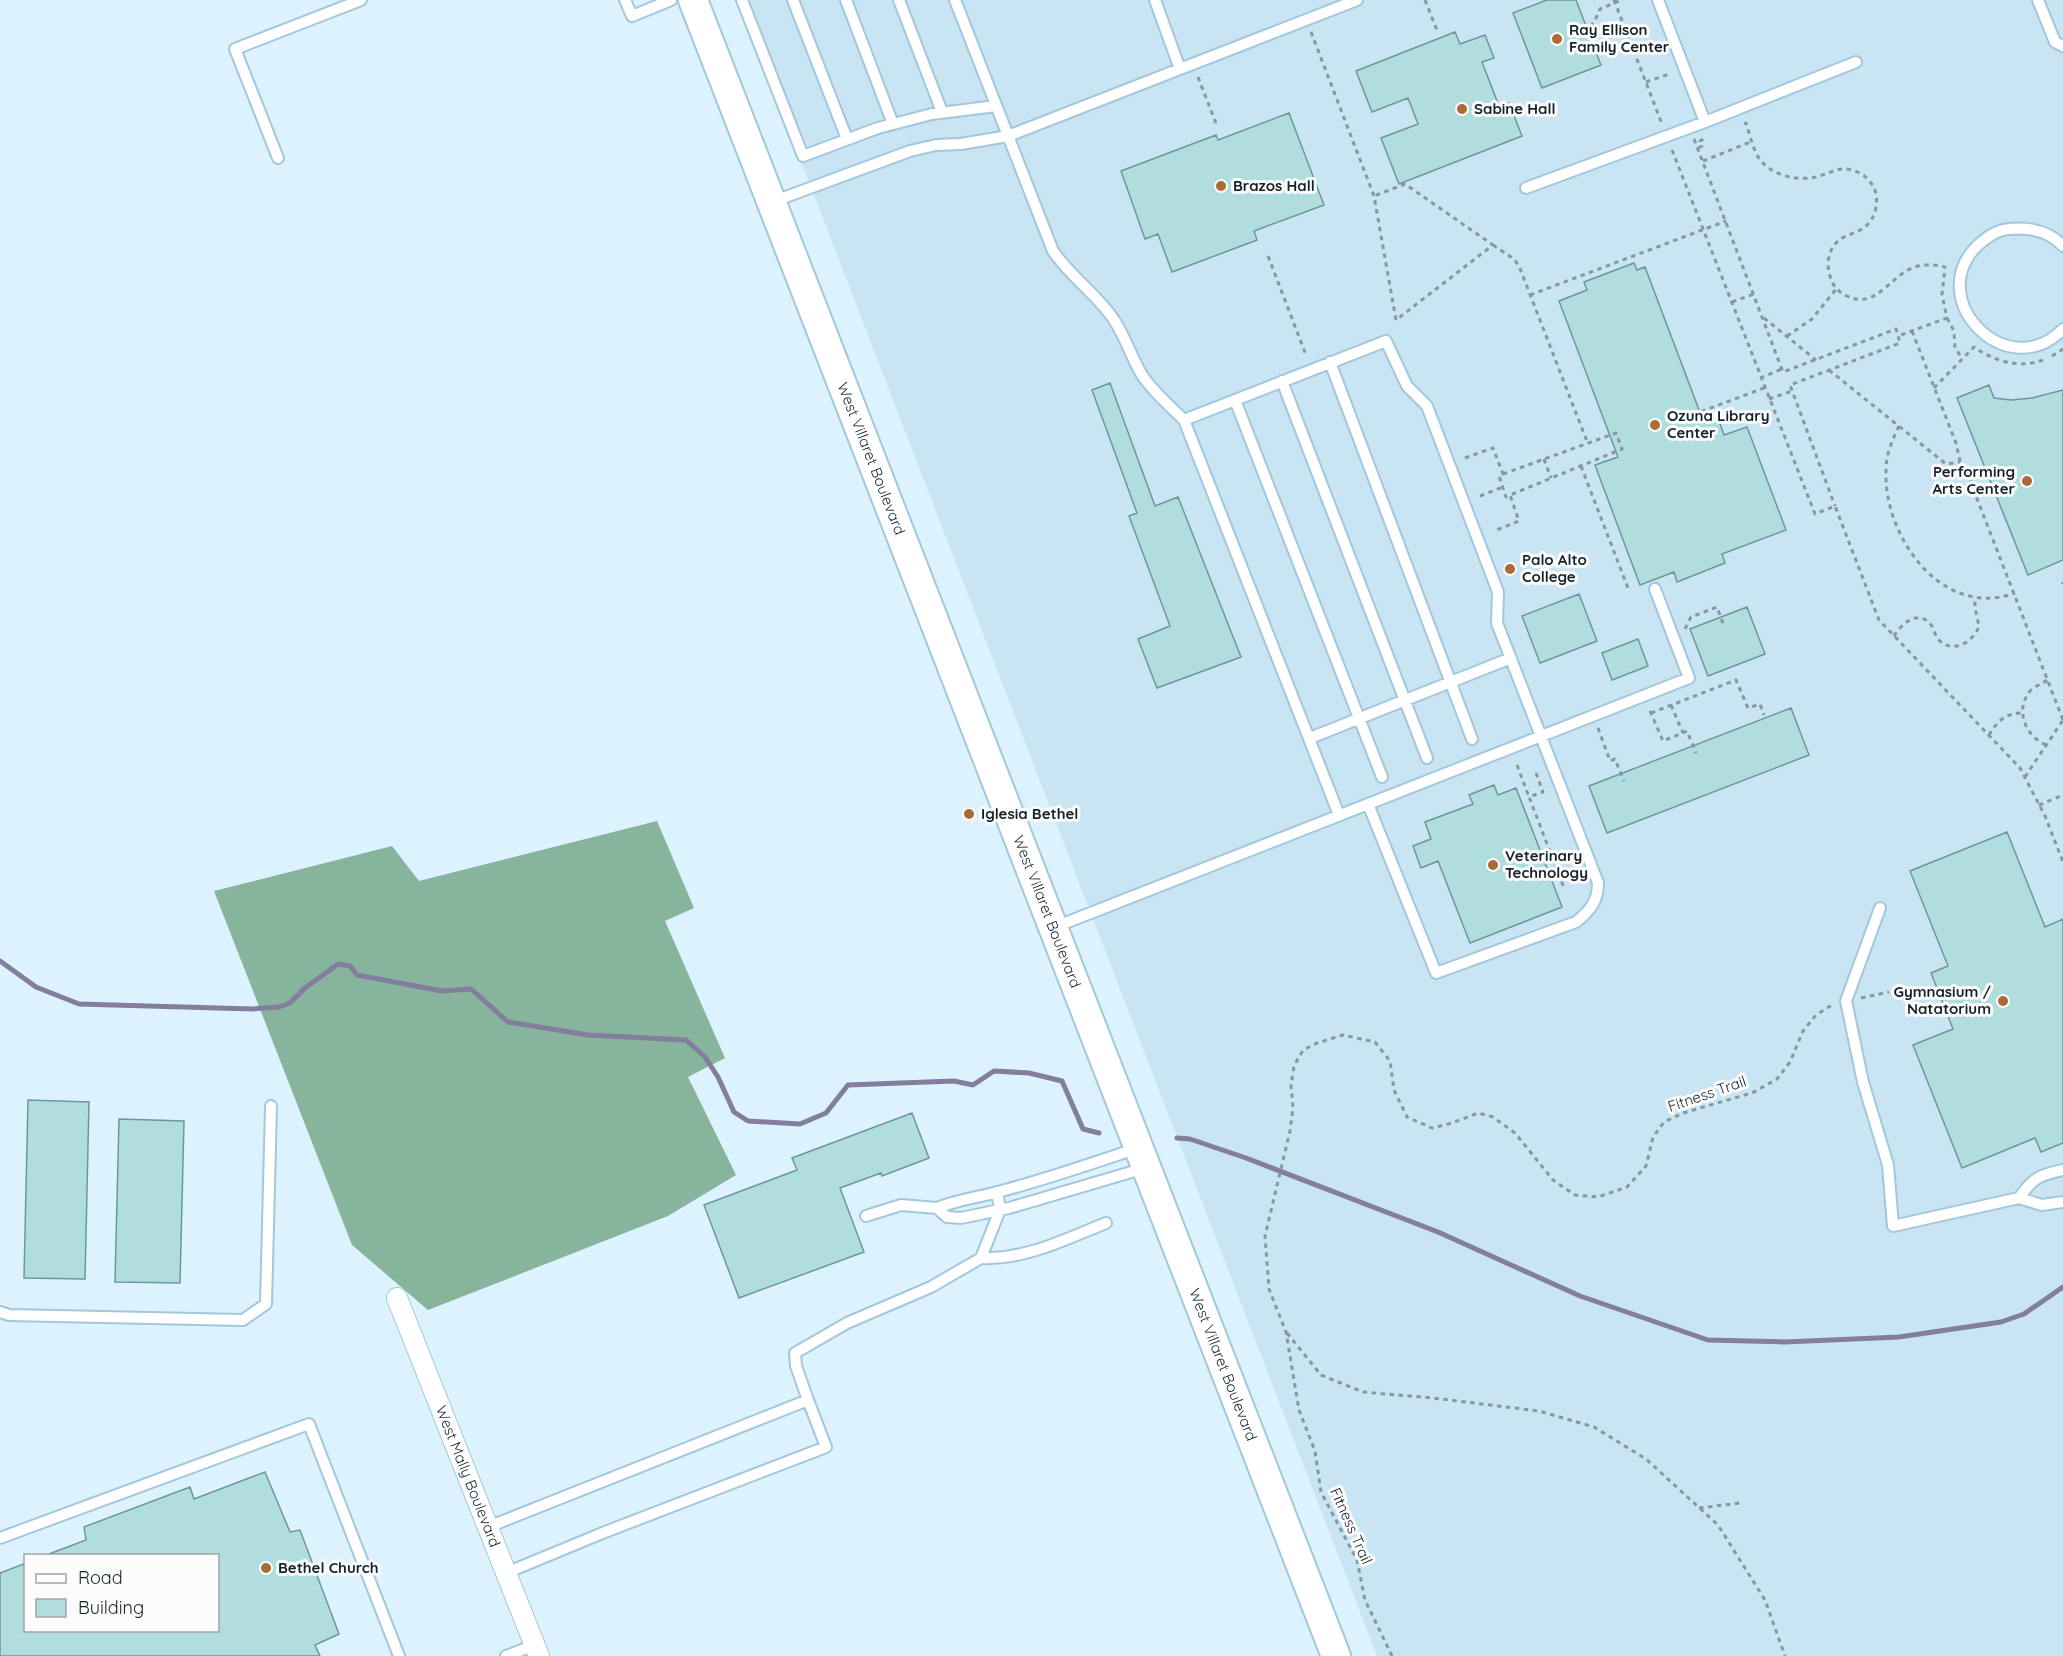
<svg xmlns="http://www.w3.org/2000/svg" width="2063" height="1656" font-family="Quicksand,sans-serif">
<rect width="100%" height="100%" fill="#dcf2fe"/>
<path fill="#c9e4f2" d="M739 0H2063V1656H1377Z"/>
<path fill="#86b49c" d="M657 821 694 908 665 921 725 1058 688 1077 736 1175 668 1216 428 1310 352 1245 214 891 392 846 419 881Z"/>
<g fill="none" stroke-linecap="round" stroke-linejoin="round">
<path stroke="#837e9d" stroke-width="5" d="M0 961 36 987 79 1004 252 1009 279 1007 290 1003 305 988 338 964 350 966 357 975 442 991 471 989 508 1022 588 1035 686 1040 705 1057 718 1077 734 1112 748 1121 800 1124 826 1113 848 1085 954 1081 973 1085 994 1071 1029 1073 1062 1081 1083 1129 1099 1133
M1177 1138 1190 1139 1246 1158 1438 1232 1580 1296 1708 1340 1785 1342 1899 1337 2001 1322 2024 1314 2063 1287"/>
</g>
<path fill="#b0ddde" stroke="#6d9898" stroke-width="1.5" d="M1547 0H1576L1601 65 1542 88 1513 13Z
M1455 32 1460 44 1485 35 1494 58 1482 62 1499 106 1509 103 1522 136 1399 184 1381 138 1418 124 1408 98 1372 112 1356 71Z
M1289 113 1324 205 1254 231 1257 240 1172 272 1158 234 1145 239 1121 171 1216 135 1218 140Z
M1634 263 1637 270 1645 267 1704 423 1718 418 1724 435 1747 427 1786 530 1722 554 1725 563 1677 582 1674 572 1640 585 1595 465 1618 457 1559 301 1587 290 1584 282Z
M1110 383 1155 506 1178 497 1241 657 1157 688 1138 639 1170 626 1129 516 1137 513 1092 390Z
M1989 385 1994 398 2011 400 2032 398 2063 390V560L2028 575 1957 398Z
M1579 594 1597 641 1540 663 1522 616Z
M1747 607 1765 654 1708 676 1690 629Z
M1638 639 1648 666 1612 680 1602 653Z
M1791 708 1809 755 1607 833 1589 786Z
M1494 785 1498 795 1516 788 1562 907 1470 943 1438 861 1421 868 1413 846 1431 839 1425 822 1473 804 1469 795Z
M2007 832 2045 927 2063 919V1143L2041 1152 2035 1138 1962 1168 1913 1045 1953 1029 1931 973 1948 966 1910 871Z
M28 1100 89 1102 85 1279 24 1278Z
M912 1113 929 1158 882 1176 881 1173 840 1188 864 1252 739 1298 704 1205 797 1170 792 1158Z
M119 1119 184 1121 180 1283 115 1282Z
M265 1472 290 1532 300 1530 339 1634 315 1645 320 1656H0V1573L26 1563V1630H218V1556L49 1554 86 1540 84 1527 190 1487 194 1499Z"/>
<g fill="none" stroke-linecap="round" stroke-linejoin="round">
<g stroke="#a3c7db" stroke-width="14">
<path id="lane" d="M625 0 632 16 671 0
M742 0 803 156 878 128 932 114 996 106
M793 0 847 139
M846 0 893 124
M899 0 942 112
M955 0 1053 251C1070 276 1095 293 1112 317 1125 335 1131 357 1142 375 1153 392 1170 406 1184 420L1339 815
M1155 0 1180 69
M1658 0 1705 122 1856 62
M2038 0 2055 42 2063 46
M278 158 235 49 361 0
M1526 188 1705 122
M772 202 910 151 936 145 961 144 1008 136 1357 0
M2063 246C2049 231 2029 227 2009 229 1996 230 1986 238 1977 246 1923 300 2008 386 2063 329
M1330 362 1472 739
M1282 381 1427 758
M1235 400 1382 777
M1184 420 1386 341 1407 386 1427 406 1498 592 1497 623 1598 883C1598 901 1590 911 1576 922L1436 973 1368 804
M1310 738 1511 658
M1880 908 1846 1001 1863 1082 1888 1165 1893 1226 2019 1198 2042 1205 2063 1202
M1055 927 1689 678 1655 589
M2019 1198C2033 1178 2039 1175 2063 1170
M937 1208C959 1199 982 1197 1005 1190 1050 1178 1093 1163 1138 1148
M866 1216 901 1205 937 1208 947 1217 961 1218 1009 1208 1145 1168
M981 1258C1025 1260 1066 1239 1106 1223
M0 1312 9 1315 243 1320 266 1304 271 1106
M488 1527 808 1400 796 1366 795 1353 847 1323 931 1287 981 1258 1000 1210 997 1192
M0 1538 309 1424 399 1656
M506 1573 605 1532 826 1447 808 1400
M506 1656 535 1645"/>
</g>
<g stroke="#a3c7db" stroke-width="22">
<g id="street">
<path id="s1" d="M397 1298 539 1656"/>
</g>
</g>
<g stroke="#a3c7db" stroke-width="32">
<g id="secondary">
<path id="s2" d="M693 0 1336 1656"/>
</g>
</g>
<path stroke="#8598a2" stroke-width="3" stroke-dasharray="4.5 4.5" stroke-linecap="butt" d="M1425 0 1438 33
M1614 0 1662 124
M1590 26 1594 23 1600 9 1621 0
M1311 32 1374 196 1396 320 1493 245 1405 184 1374 196
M1198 77 1217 126
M1646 82 1669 74
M1744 124 1746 123C1750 135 1753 151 1761 161 1774 176 1797 181 1816 177 1825 175 1833 170 1842 169 1857 168 1873 179 1876 194 1878 204 1875 217 1868 224 1862 231 1852 233 1844 237 1830 244 1825 261 1830 276 1832 285 1838 292 1847 296 1878 311 1891 272 1918 266 1927 264 1936 265 1945 267L1942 295 1947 318 1898 336
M1694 139 1783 372 1896 329 1900 343 1790 385 1835 506
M1698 148 1702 146 1700 141 1704 139
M1672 150 1815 514 1835 506 1879 620 2020 768 2045 816 2063 862
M1703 161 1753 141
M1493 245 1514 259 1519 266 1588 444
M1268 256 1306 355
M1530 295 1726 221
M1732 302 1754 294
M1764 318 1816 360
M1947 318 1954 331 1955 348 1962 358
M1912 331 1956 443 1962 470 1967 473 2063 720
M1787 336 1812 319 1837 288
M2052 356 2063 349
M1829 370 1946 464 1960 462
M1760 378 1782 369
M1934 388 1974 347C1994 361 2019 369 2043 360
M1769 399 1792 391
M1676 421 1764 388
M1899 426C1892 441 1886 454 1886 470 1883 536 1942 620 2015 593
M1465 458 1493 448 1503 474 1499 476 1506 497 1510 495 1519 521 1494 531
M1544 459 1551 478
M1581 466 1628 588
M1503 474 1616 433 1622 449 1510 495
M1480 496 1503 487
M2063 582V584
M1685 629 1691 617 1717 607 1724 626
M1894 636C1902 623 1919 608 1932 626 1934 630 1935 635 1938 639 1952 655 1974 642 1979 626L1975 608V597
M1671 705 1683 733
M1650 711 1663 741 1687 731 1696 753
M1651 713 1736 680 1748 708 1760 704 1764 715
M1598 728 1610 761 1615 759 1624 781
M1989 735C1997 721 2006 713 2023 713
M2046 745C2025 736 2014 709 2031 690 2036 686 2042 683 2048 680
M1517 765 1529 797
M1536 773 1543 792 1529 797 1564 888
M2025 777 2063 720
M2039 805 2063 795
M1861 998 1889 992
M1287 1333 1321 1375 1363 1392 1433 1398 1539 1411 1594 1427 1646 1459 1718 1525 1765 1600 1785 1656
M1699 1508 1740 1503
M1392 1656 1365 1600 1357 1560 1321 1492 1315 1451 1299 1410 1286 1332 1269 1289 1265 1236 1290 1131 1293 1108 1291 1086 1294 1066 1303 1050 1317 1043 1343 1035 1375 1042 1390 1061 1394 1090 1407 1117 1432 1128 1452 1123 1478 1113 1493 1117 1515 1133 1553 1180 1575 1195 1598 1197 1627 1187 1646 1166 1653 1137 1664 1122 1683 1113 1752 1093 1777 1079 1790 1062 1803 1031 1816 1015 1832 1005"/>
<use href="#lane" stroke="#fff" stroke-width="10"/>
<use href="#street" stroke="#fff" stroke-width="20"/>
<use href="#secondary" stroke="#fff" stroke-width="28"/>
</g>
<g fill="#ac6b35" stroke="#fcfcfc" stroke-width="2">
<circle cx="1557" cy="39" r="6"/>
<circle cx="1462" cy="109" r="6"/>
<circle cx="1221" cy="186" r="6"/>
<circle cx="1655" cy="425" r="6"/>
<circle cx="2027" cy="481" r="6"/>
<circle cx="1510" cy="569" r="6"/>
<circle cx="969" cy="814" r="6"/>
<circle cx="1493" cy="865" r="6"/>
<circle cx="2003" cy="1001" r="6"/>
<circle cx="266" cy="1568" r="6"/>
</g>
<g text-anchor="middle" stroke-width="6" stroke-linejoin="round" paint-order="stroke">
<g font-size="15" font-weight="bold" fill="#142229" stroke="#fcfcfc" text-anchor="start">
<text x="1569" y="35">Ray Ellison<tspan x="1569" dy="17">Family Center</tspan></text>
<text x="1474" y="114">Sabine Hall</text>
<text x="1233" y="191">Brazos Hall</text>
<text x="1667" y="421">Ozuna Library<tspan x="1667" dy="17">Center</tspan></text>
<text x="2015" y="477" text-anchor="end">Performing<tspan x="2015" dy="17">Arts Center</tspan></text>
<text x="1522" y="565">Palo Alto<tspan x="1522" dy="17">College</tspan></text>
<text x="981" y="819">Iglesia Bethel</text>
<text x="1505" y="861">Veterinary<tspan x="1505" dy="17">Technology</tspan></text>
<text x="1991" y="997" text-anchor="end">Gymnasium /<tspan x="1991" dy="17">Natatorium</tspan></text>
<text x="278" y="1573">Bethel Church</text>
</g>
<g font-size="15" fill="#142229" stroke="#fcfcfc">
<text dy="5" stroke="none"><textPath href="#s2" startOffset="492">West Villaret Boulevard</textPath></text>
<text dy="5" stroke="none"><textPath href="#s2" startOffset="978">West Villaret Boulevard</textPath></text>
<text transform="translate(1707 1094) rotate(-19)" y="5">Fitness Trail</text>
<text dy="5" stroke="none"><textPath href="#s2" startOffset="1464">West Villaret Boulevard</textPath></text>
<text dy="5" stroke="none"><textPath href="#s1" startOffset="192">West Mally Boulevard</textPath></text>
<text transform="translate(1351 1526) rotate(66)" y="5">Fitness Trail</text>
</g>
</g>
<rect x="24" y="1554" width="195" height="78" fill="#fcfcfc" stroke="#9fa5a8" stroke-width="1.5"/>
<rect x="36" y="1574" width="30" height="9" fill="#ffffff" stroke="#9fa5a8" stroke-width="1.5"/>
<text x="78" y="1584" font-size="18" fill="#142229">Road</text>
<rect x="36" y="1599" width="30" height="18" fill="#b0ddde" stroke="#9fa5a8" stroke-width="1.5"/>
<text x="78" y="1614" font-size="18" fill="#142229">Building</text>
</svg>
